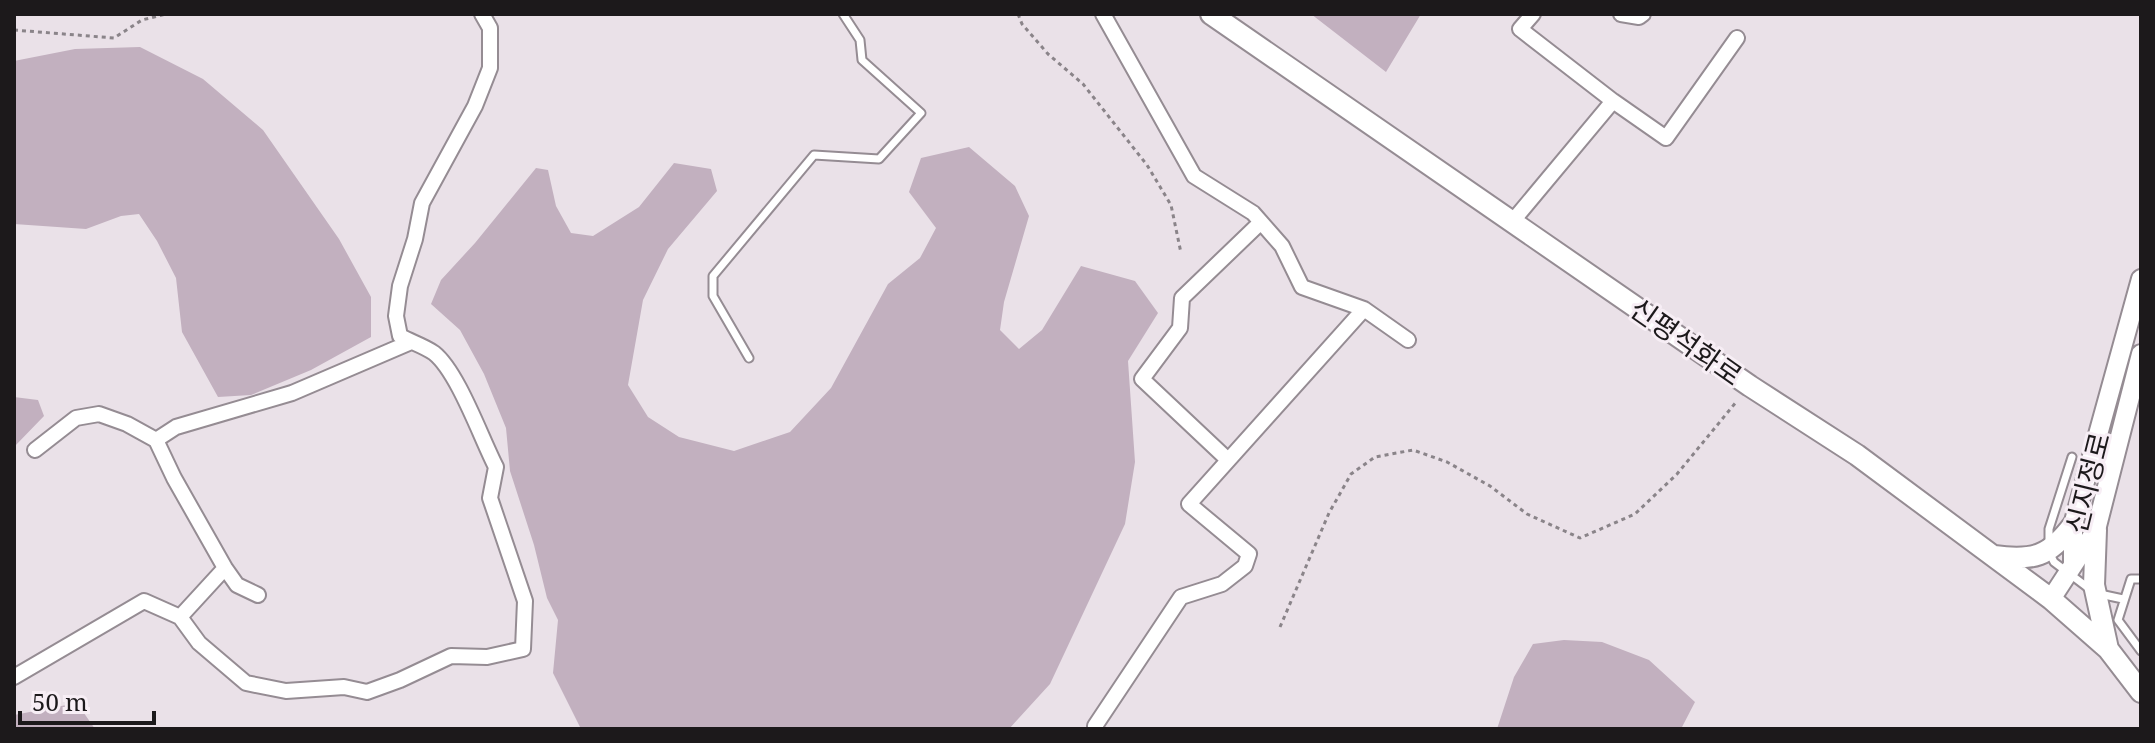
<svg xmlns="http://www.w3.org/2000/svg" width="2155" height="743" font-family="'Noto Serif','Noto Sans KR',serif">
<rect width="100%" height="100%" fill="#eae1e8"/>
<path fill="#c2b0bf" d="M1311 14H1421L1386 72Z
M140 47 203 79 263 130 339 239 371 297V337L311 370 251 395 218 397 182 332 176 278 157 241 139 214 121 216 86 229 14 224V61L75 49Z
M969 147 1015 186 1029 216 1004 302 1000 330 1019 349 1042 330 1081 266 1135 281 1158 313 1128 361 1135 462 1125 524 1050 684 1009 729H581L553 673 558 620 547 598 534 545 510 471 506 428 484 374 460 330 431 304 441 280 475 243 536 168 548 170 556 206 571 233 593 236 639 207 674 163 711 169 717 191 668 249 643 300 628 385 648 417 679 437 734 451 790 432 831 388 888 284 920 258 936 228 909 192 921 158Z
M14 397 38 400 44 416 14 447Z
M1564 640 1602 642 1649 660 1695 702 1681 729H1497L1514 677 1533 644Z
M77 703 95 729H14V715Z"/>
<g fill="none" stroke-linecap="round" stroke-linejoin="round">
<g stroke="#958c93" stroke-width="11">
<path id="service" d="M749 358 713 296V276L814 155 879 159 921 113 862 60 860 40 843 14
M2072 457 2049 529V552L2054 562 2095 593 2123 599
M2141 579H2131L2118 620 2141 651"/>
</g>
<g stroke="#958c93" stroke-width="18">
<path id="minor" d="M1103 14 1194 176 1253 213 1282 246 1302 287 1364 309 1408 340
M1533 14 1520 29 1613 101
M1621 14 1639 17 1643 14
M1512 222 1613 101 1666 138 1737 38
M156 440 176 427 292 393 411 342
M35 450 76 418 99 414 127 424 156 440 174 478 225 568 237 585 258 595
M1227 459 1142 379 1180 328 1182 298 1261 222
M180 617 225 568
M14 677 144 601 180 617 199 643 246 683 286 691 344 687 367 692 400 680 451 656 487 657 523 649 525 601 490 498 496 467C481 438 458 372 434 353 424 346 411 342 400 336L396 316 400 286 415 239 422 203 475 106 490 68V28L482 14
M1095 726 1181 597 1222 584 1245 566 1249 554 1189 504 1364 309"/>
</g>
<g stroke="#958c93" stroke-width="22">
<path id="tertiary" d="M2073 565V525L2141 279
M2051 599 2096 530 2141 354"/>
</g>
<g stroke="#958c93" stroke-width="24">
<path id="secondary" d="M1211 14 1750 386 1857 455 2051 599 2108 649 2141 692
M2096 530 2094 585 2108 649
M1994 556C2033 561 2049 557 2073 525"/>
</g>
<path stroke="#8a8489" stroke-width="3" stroke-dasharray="4 4" stroke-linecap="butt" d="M1018 14 1022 24 1048 54 1083 84 1147 165 1171 205 1181 253
M14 30 114 38 142 20 166 14
M1280 627 1329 513 1351 474 1375 457 1413 450 1447 462 1490 486 1527 514 1580 538 1635 514 1677 474 1737 401"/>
<use href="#service" stroke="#fff" stroke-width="7"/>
<use href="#minor" stroke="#fff" stroke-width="14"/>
<use href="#tertiary" stroke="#fff" stroke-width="18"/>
<use href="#secondary" stroke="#fff" stroke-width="20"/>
</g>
<g text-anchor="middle" stroke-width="6" stroke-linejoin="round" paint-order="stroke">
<g font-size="28" fill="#1c191b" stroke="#f7eef5">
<text transform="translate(1686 342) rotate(35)" y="10">신평석화로</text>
<text transform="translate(2088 483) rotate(-76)" y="10">신지정로</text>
</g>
</g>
<rect width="2155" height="743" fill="none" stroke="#1c191b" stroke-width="32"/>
<path d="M20 711v12h134v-12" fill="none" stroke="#1c191b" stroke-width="4"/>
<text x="32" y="711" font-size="24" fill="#1c191b" stroke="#f7eef5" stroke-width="6" paint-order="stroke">50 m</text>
</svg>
